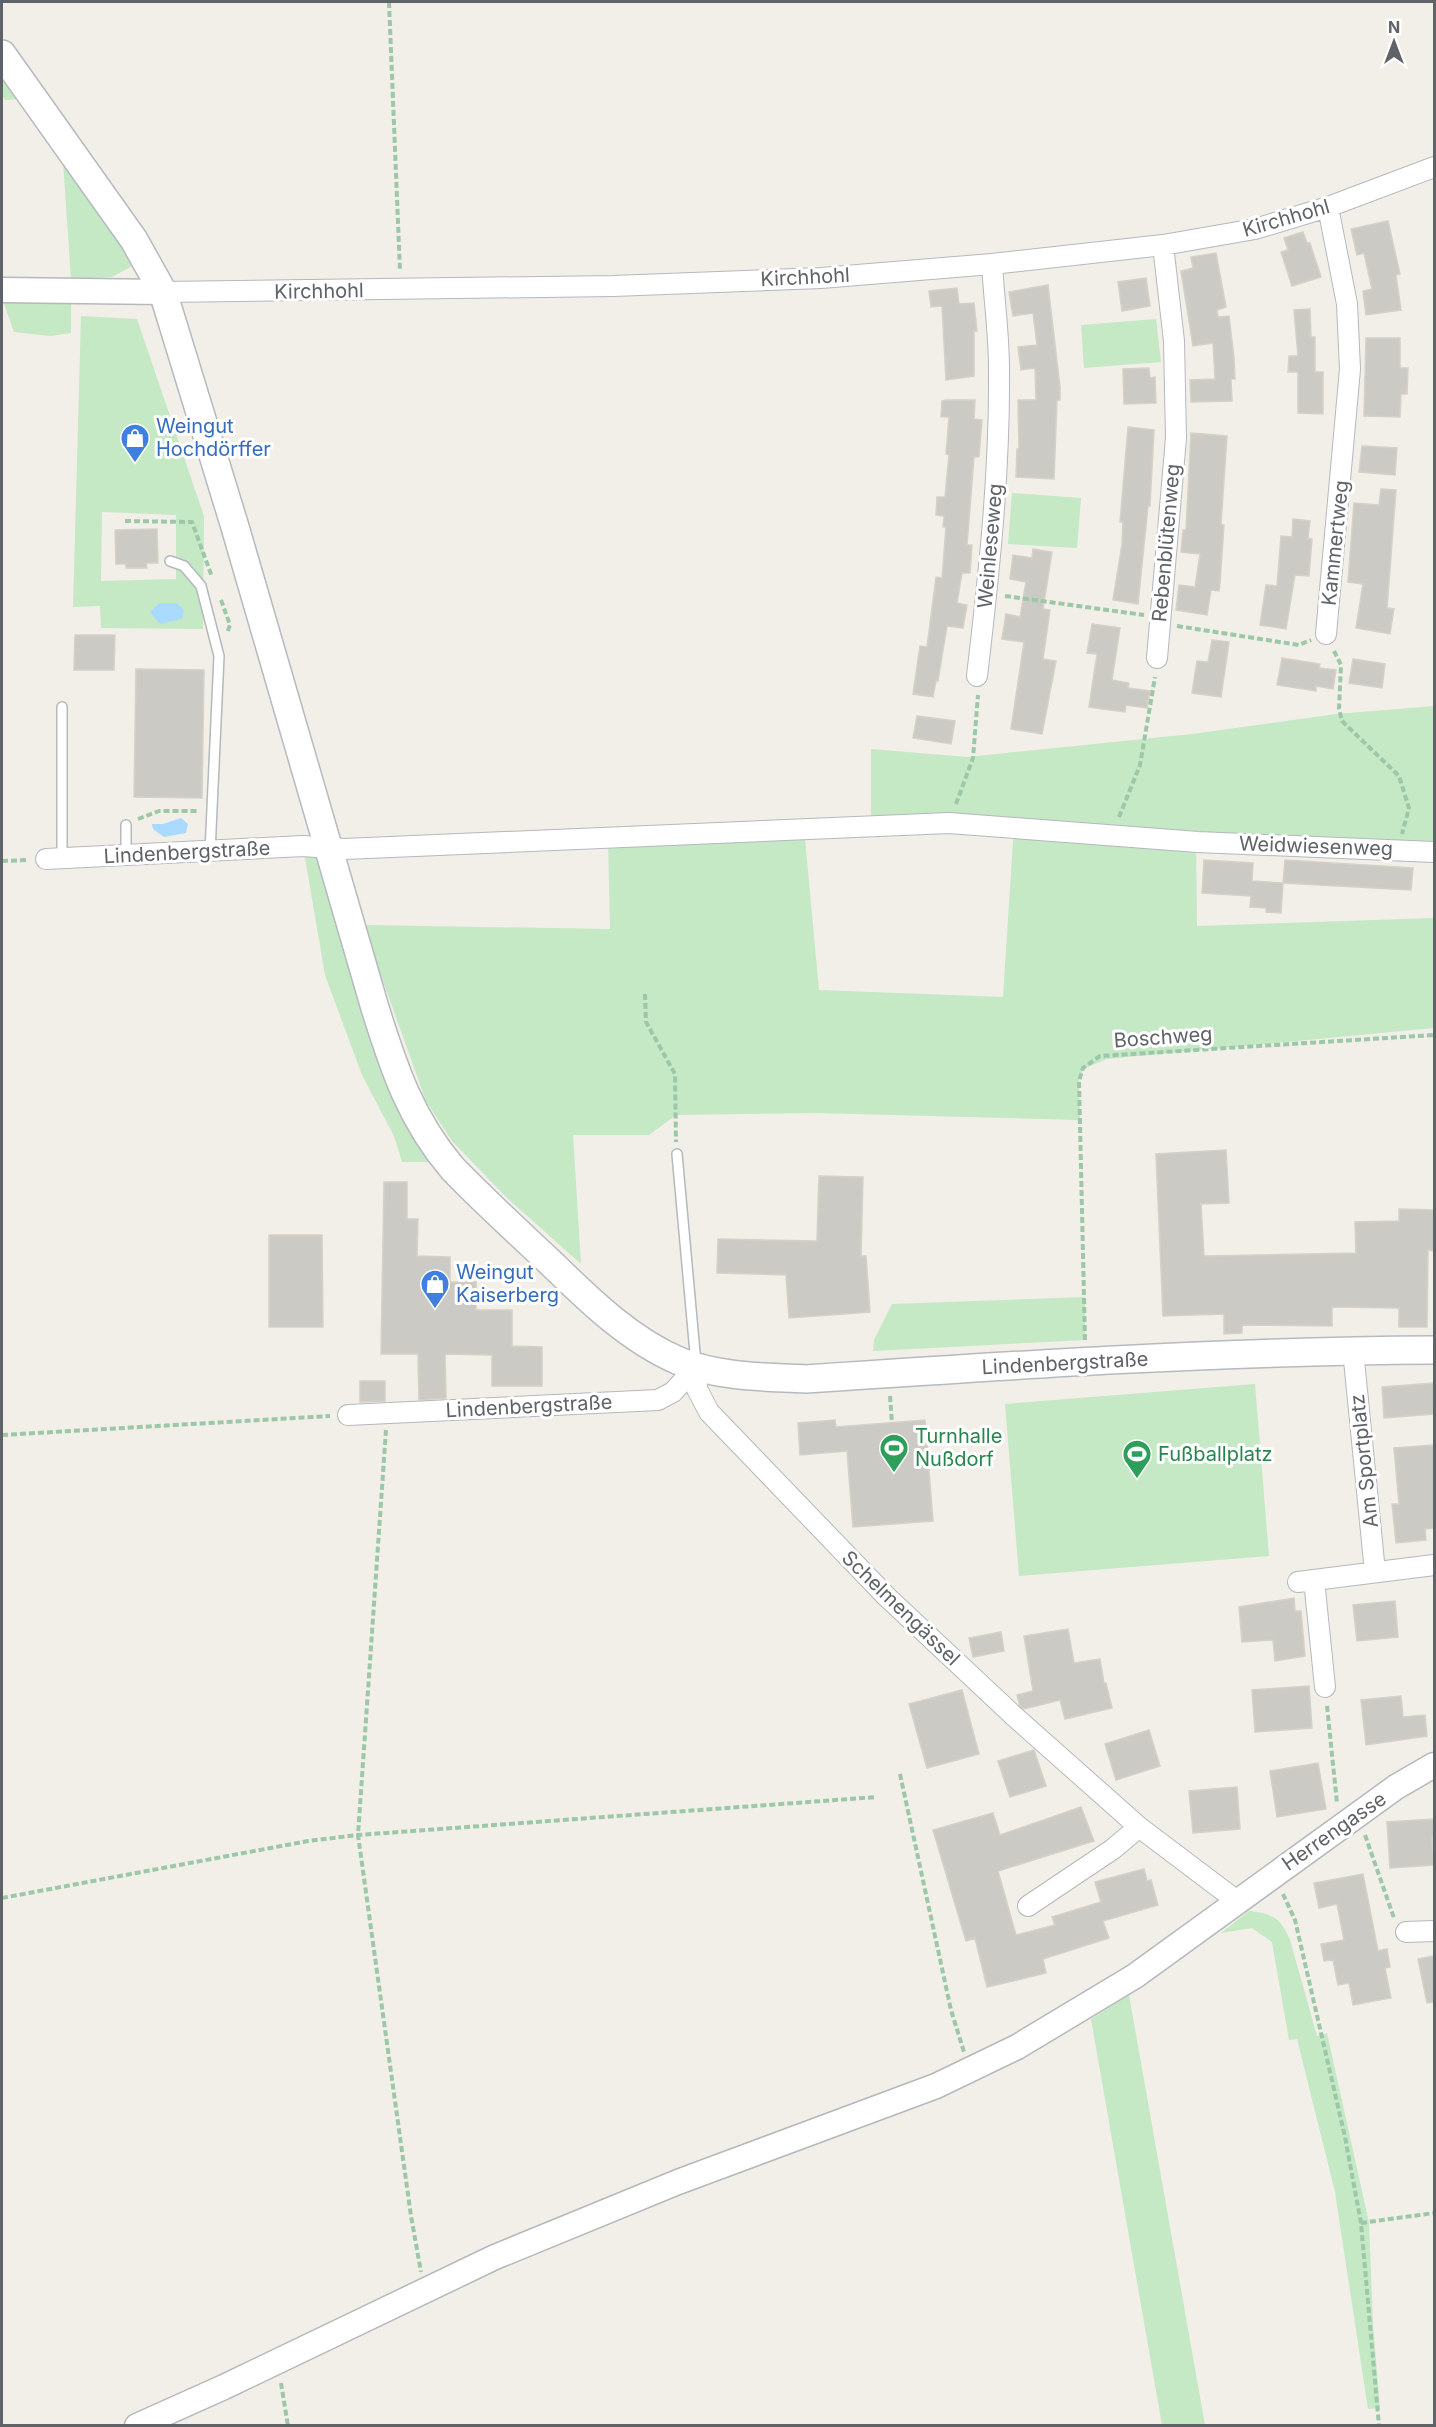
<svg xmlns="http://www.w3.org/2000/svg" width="1436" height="2427" font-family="Inter,sans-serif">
<rect width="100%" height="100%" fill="#f1efe8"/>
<path fill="#c5e8c5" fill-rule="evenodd" d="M2 73 20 99 5 100 2 96Z
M63 161 134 265 112 277 71 279Z
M2 298 71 303V333L50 336 14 332Z
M81 316 137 319 204 516 203 629 101 628 100 606 73 607ZM102 512 176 515V579L101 581Z
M1156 319 1161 362 1084 368 1081 325Z
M1012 493 1081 498 1077 548 1008 544Z
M1434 706V848L1196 833 1197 926 1434 918V1028L1107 1059 1083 1069 1079 1081 1080 1120 815 1113 676 1115 649 1135H573L581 1264 506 1197 452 1141 426 1101 363 925 610 929 608 839 804 828 819 990 1003 997 1014 826 871 822V749L967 757 1192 734 1336 714Z
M303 846 322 861 432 1162H402L394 1136 362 1075 325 975Z
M1085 1297V1340L873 1351 874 1340 892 1304Z
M1255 1384 1269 1556 1019 1576 1005 1404Z
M1249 1911C1273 1914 1280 1917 1290 1940L1317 2036 1327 2033 1369 2223 1373 2324 1380 2408 1368 2409 1335 2192 1297 2039 1289 2040 1272 1942 1252 1928 1221 1933Z
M1129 1995 1205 2425H1162L1091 2019Z"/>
<path fill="#aadaff" d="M159 603H177L184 610 182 619 160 624 150 612Z
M181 818 188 824 186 833 164 837 153 829 152 824H163Z"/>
<path fill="#cccac5" stroke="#d6d1c6" stroke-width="1.5" d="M1388 221 1400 274 1396 275 1401 310 1366 315 1363 291 1372 289 1364 253 1357 255 1351 229Z
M1303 232 1307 243H1310L1321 277 1292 286 1281 252 1288 250 1284 238Z
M1216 253 1226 307 1217 310 1218 317 1229 316 1234 358 1235 379H1231L1232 401 1191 402 1190 380 1215 379 1213 343 1193 346 1181 271 1193 268 1191 257Z
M1146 278 1150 306 1122 311 1118 282Z
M1048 285 1060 387V400H1057L1054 479 1016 477 1017 449H1019L1018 400H1036L1035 368 1021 370 1018 347 1037 345 1033 313 1013 316 1009 292Z
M957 288 959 304 974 303 977 331H974V376L946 380 942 306 931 307 929 291Z
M1310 309 1311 337H1315V372H1323V414L1298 413V372H1288L1289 356H1298L1294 310Z
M1366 338H1400V368H1408L1407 394H1401L1400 417 1364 416Z
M1149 368 1150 378 1155 377 1156 403 1124 404 1123 369Z
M946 400H975L974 419 982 420 979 457H974L967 545H972L970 573H962L957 603 967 605 963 628 947 626 938 681H936L933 697 913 694 920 646 927 647 936 577 942 578 946 527H943L944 516 936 515 937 497H945L949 455 946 454 949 417H941L942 401Z
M1128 427 1154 430 1150 506H1148L1138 604 1113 600 1122 544 1123 522H1120Z
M1191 433 1227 436 1221 524 1224 525 1220 583 1219 591 1211 590 1207 615 1176 610 1179 585 1195 587 1200 554 1181 552 1183 530H1186Z
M1362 446 1397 448 1395 475 1359 472Z
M1381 489 1396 490 1387 608 1394 609 1390 634 1356 628 1363 584 1348 582 1354 503 1379 505Z
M1293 519 1310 521 1308 538 1312 539 1309 576 1295 575 1286 629 1260 625 1266 585 1277 586 1281 536 1292 537Z
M157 529 158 563H146L147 568H126V564H116L115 530Z
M1033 549 1052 552 1043 609 1050 610 1043 659 1056 661 1042 734 1011 729 1024 642 1002 639 1006 614 1020 617 1026 582 1010 579 1013 555 1032 558Z
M1092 624 1120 628 1112 680 1129 683 1128 688 1150 691 1147 708 1126 705 1125 712 1089 707 1097 654 1087 653Z
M75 635H115L114 670H74Z
M1212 640 1229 642 1221 697 1192 693 1197 661 1208 662Z
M1282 658 1320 664 1319 668 1336 670 1333 689 1316 686V691L1277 685Z
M1353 659 1385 664 1382 688 1349 683Z
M136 669 204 670 202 798 134 797Z
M917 716 955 721 951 744 913 738Z
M1204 860 1253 863 1252 881 1283 883 1281 913 1266 912V908L1250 907 1251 896 1202 893Z
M1285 860 1413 868 1411 890 1283 883Z
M1226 1150 1229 1203 1201 1204 1204 1256 1356 1253 1355 1222 1399 1221V1209L1434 1210V1251L1428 1250 1427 1327H1399V1308L1332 1307V1326L1242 1325V1333L1224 1334V1314L1163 1316 1156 1154Z
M819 1176 863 1177 861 1256H866L870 1312 789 1318 786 1275 717 1273 718 1239 817 1241Z
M384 1182H407V1219H418L417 1256 450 1257V1282H476V1310H512V1346L542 1347V1386H492V1355L445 1354 446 1398 419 1400 418 1354H381Z
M269 1235H322L323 1327H269Z
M360 1381H385V1401L360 1402Z
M1434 1383V1414L1384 1418 1382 1387Z
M835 1420 836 1427 925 1420 933 1521 853 1527 847 1451 800 1455 798 1423Z
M1434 1445V1528L1425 1529 1426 1540 1396 1543 1392 1504H1399L1394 1448Z
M1294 1598 1295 1611H1301L1305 1656 1275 1661 1273 1640 1242 1642 1239 1607Z
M1395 1601 1398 1637 1357 1641 1353 1605Z
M1068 1629 1074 1663 1100 1659 1104 1683H1106L1112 1708 1065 1719 1060 1700 1024 1709 1020 1706 1017 1695 1033 1691 1024 1636Z
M1001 1632 1004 1651 973 1657 969 1638Z
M1309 1686 1312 1728 1255 1732 1252 1690Z
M962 1690 979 1754 927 1768 909 1704Z
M1401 1696 1403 1717 1425 1715 1427 1736 1366 1745 1361 1700Z
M1149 1730 1160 1766 1116 1780 1105 1744Z
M1034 1750 1046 1786 1010 1797 998 1761Z
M1318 1763 1326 1809 1277 1817 1270 1771Z
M1237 1787 1240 1829 1193 1833 1189 1791Z
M1081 1807 1094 1841 998 1871 1016 1935 1055 1925 1052 1917 1101 1902 1095 1882 1144 1869 1147 1881 1151 1880 1158 1905 1103 1921 1109 1938 1043 1959 1046 1973 987 1987 975 1938 966 1941 933 1830 993 1813 1000 1835Z
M1434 1819V1837H1432L1434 1865 1390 1868 1387 1822Z
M1363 1874 1378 1951 1387 1949 1390 1967 1385 1968 1391 1998 1353 2005 1349 1983 1338 1985 1333 1960 1324 1961 1321 1944 1344 1940 1337 1904 1319 1908 1314 1883Z
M1434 1956V2002L1427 2003 1418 1959Z"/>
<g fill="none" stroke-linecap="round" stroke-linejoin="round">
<g stroke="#b5b8bc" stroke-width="12">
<path id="service" d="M170 561 184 566 201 586 219 656 210 852
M62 707V858
M126 825V856
M677 1154 696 1364"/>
</g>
<g stroke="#b5b8bc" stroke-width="22">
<path id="minor" d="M163 292 613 286 821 278 992 264 1163 245 1255 229 1328 207 1434 167
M1326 634 1350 369 1347 304 1328 207
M1157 658 1176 438 1174 341 1163 245
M977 676C989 574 1000 472 999 369 999 334 994 299 992 264
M46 859 303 846 344 849 949 823 1198 842 1434 852
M1353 1350 1375 1572
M696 1367 697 1389 709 1412 887 1597 1015 1717 1139 1827 1237 1901
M348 1415 658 1400 673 1392 696 1367
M1314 1580 1325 1687
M1298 1582 1434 1565
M1028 1906 1113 1849 1139 1827
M1406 1932 1434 1931"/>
</g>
<g stroke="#b5b8bc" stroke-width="27">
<path id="tertiary" d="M2 290 163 292
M137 2426 224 2387 495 2257 678 2182 936 2086 1017 2047 1135 1976 1396 1787 1434 1765"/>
</g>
<g stroke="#b6babf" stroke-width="30">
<path id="secondary" d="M2 54 134 240 163 292 235 527 375 1008C394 1069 411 1120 453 1169 485 1202 519 1233 552 1264 590 1301 630 1340 679 1361 718 1377 764 1377 806 1379 1015 1365 1225 1351 1434 1350"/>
</g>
<path stroke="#9cc7a9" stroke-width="4" stroke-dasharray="6 3" stroke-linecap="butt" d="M389 2 400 271
M125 521 192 522 212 577
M1005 596 1144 615
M221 600 230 625 227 633
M1177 626 1299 645 1311 640
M1334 651 1341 665 1339 709 1342 721 1399 776 1409 808 1402 834
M956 804 973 758 978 695
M1119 817 1140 765 1155 677
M138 819 159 811H198
M2 861 28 860
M645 994 646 1022 675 1074 676 1142
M1085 1340 1079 1081 1083 1068 1100 1056 1434 1035
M890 1396 892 1423
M386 1430 358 1835 411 2216 421 2272
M2 1435 330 1416
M1327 1706 1337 1803
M900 1774 951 2010 964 2052
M1365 1835 1394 1918
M1283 1894 1295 1920 1345 2137 1361 2223 1379 2426
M2 1898 308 1841 358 1835 877 1797
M1361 2223 1434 2213
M281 2383 288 2426"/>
<use href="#service" stroke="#fff" stroke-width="9"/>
<use href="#minor" stroke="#fff" stroke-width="20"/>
<use href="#tertiary" stroke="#fff" stroke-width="24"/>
<use href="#secondary" stroke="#fff" stroke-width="27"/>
</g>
<defs>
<g id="shop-pin" transform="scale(1.5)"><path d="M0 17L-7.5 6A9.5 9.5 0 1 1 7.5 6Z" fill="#3f7fe0" stroke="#fff"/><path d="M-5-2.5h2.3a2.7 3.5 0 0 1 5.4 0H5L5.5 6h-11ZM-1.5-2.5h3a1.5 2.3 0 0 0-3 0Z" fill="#fff"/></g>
<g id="stadium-pin" transform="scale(1.5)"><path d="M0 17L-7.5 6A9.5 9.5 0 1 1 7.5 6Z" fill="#2e9e5b" stroke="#fff"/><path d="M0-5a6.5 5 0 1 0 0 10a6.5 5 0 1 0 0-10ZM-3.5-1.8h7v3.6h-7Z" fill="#fff"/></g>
</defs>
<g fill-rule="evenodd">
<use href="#shop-pin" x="135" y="438"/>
<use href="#shop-pin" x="435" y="1284"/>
<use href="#stadium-pin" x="894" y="1448"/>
<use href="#stadium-pin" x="1137" y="1454"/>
</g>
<g text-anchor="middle" stroke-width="6" stroke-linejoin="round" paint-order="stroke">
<g font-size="20" fill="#5f6368" stroke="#fff">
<text transform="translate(1286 218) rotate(-16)" y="7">Kirchhohl</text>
<text transform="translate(805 277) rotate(-3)" y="7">Kirchhohl</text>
<text transform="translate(319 291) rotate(-1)" y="7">Kirchhohl</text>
<text transform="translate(1166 543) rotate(-85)" y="7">Rebenblütenweg</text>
<text transform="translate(1335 543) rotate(-84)" y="7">Kammertweg</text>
<text transform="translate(990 546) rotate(-85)" y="7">Weinleseweg</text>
<text transform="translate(1316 846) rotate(2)" y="7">Weidwiesenweg</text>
<text transform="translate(187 852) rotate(-3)" y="7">Lindenbergstraße</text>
<text transform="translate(1163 1037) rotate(-4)" y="7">Boschweg</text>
<text transform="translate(1065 1363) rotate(-3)" y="7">Lindenbergstraße</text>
<text transform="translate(529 1406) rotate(-3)" y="7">Lindenbergstraße</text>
<text transform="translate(1364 1461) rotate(-96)" y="7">Am Sportplatz</text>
<text transform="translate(901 1608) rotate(44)" y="7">Schelmengässel</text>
<text transform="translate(1334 1831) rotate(-35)" y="7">Herrengasse</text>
</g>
<g font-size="20" fill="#366cbe" stroke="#fff" text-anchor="start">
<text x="156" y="433">Weingut<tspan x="156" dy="23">Hochdörffer</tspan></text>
<text x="456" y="1279">Weingut<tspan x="456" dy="23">Kaiserberg</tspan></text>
</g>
<g font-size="20" fill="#27864d" stroke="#fff" text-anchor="start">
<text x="915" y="1443">Turnhalle<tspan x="915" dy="23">Nußdorf</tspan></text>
<text x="1158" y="1461">Fußballplatz</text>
</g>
</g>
<rect width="1436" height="2427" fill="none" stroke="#5f6368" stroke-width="6"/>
<g transform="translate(1394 42)" stroke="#ffffff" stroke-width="4.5" paint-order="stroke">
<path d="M0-4.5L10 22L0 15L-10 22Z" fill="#5f6368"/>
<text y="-9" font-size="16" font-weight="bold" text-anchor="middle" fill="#5f6368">N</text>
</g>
</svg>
